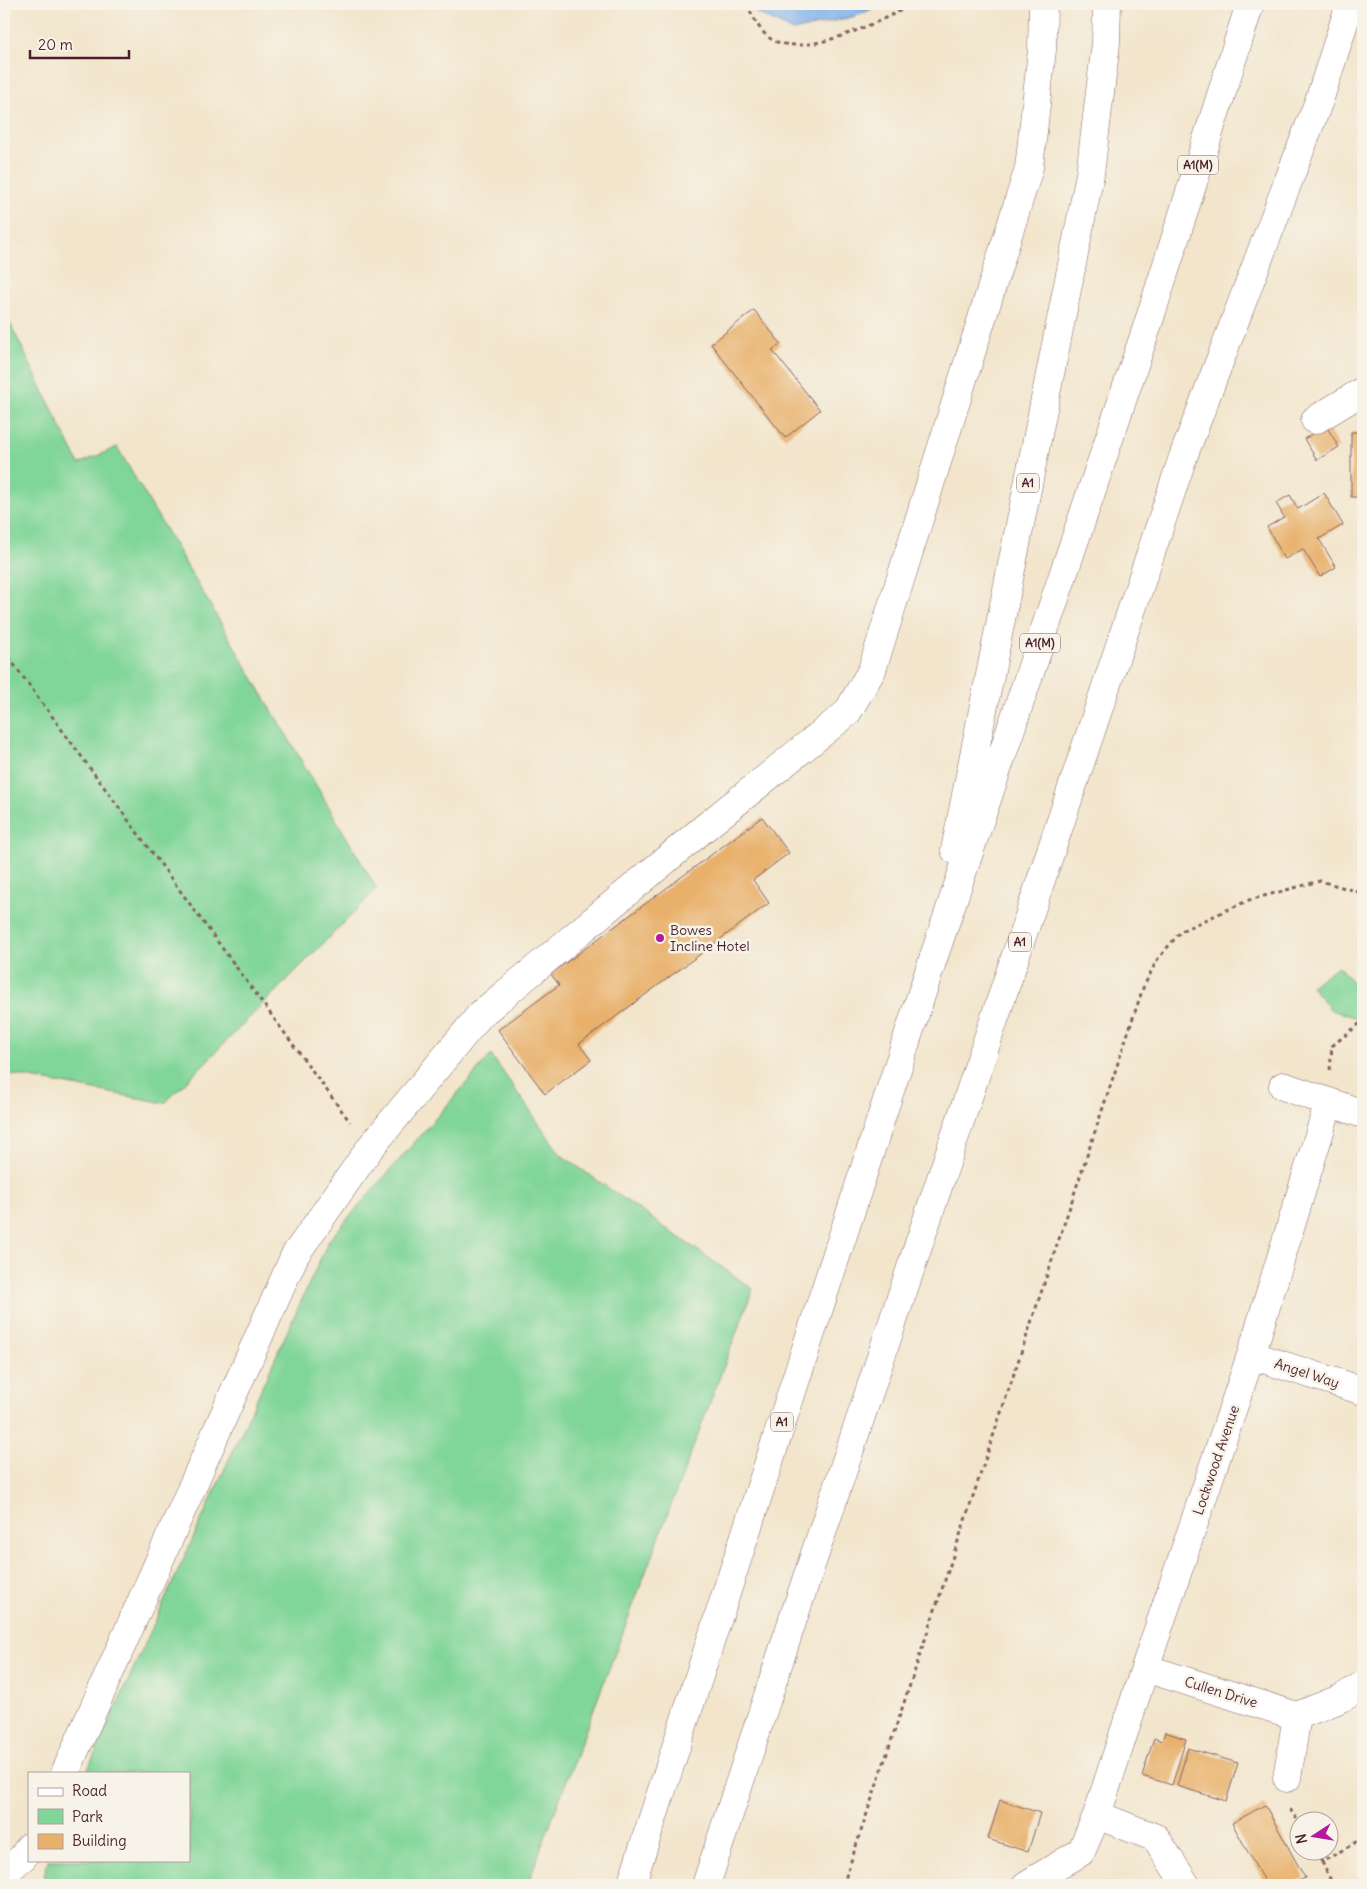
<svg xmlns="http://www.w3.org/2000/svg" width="1367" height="1889" font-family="Delius,sans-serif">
<rect width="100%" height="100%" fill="#f7f3e8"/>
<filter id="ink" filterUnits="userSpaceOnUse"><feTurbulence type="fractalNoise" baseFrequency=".02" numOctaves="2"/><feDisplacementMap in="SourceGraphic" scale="10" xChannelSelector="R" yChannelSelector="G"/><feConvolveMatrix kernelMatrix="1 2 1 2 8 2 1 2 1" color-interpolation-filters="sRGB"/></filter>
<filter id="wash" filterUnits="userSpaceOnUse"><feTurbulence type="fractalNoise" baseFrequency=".0096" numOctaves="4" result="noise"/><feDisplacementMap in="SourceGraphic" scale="20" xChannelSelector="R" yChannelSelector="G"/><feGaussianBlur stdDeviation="1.12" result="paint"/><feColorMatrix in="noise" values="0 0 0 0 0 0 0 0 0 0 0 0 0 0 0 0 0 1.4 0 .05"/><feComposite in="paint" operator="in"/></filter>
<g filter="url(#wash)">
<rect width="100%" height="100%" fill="#f2e5cc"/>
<path fill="#80d598" stroke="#657a62" d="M4 311 79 464 117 447 377 889 165 1103 4 1073Z
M1338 966 1354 984 1363 977V1020L1331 1010 1311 986Z
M491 1055 561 1155 753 1289 527 1885H42L48 1860H189V1773H86L329 1240Z"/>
<path fill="#7eb1eb" stroke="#64688b" d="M754 4H884L856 16 793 31 755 12Z"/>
<g id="blocks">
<path fill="#e8b06a" d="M754 310 781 344 772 350 820 410 785 438 711 344Z
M1326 426 1339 447 1317 460 1304 439Z
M1351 432H1363V497H1351Z
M1324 493 1343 525 1319 539 1336 567 1320 577 1303 549 1285 559 1267 527 1284 517 1276 503 1290 495 1298 509Z
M762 817 789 853 753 880 769 903 579 1044 591 1060 545 1094 498 1030 559 985 551 974Z
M1165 1732 1186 1739 1172 1785 1142 1776 1154 1738 1162 1741Z
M1188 1748 1238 1763 1226 1801 1177 1786Z
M1000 1800 1040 1813 1028 1852 988 1839Z
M1265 1805 1305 1878 1291 1885H1266L1232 1823Z"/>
</g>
</g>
<g filter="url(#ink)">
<use href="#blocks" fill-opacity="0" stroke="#856463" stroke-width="1"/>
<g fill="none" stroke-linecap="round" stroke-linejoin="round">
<g stroke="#856463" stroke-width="29">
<path id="minor" d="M1315 420 1363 391
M1283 1086 1363 1114
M1251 1355 1363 1391
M1145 1668 1297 1716 1342 1698 1363 1685
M65 1773 295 1255 370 1148 481 1014 703 829 847 713 872 670 1029 168 1042 50 1043 4
M1287 1778 1297 1716
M1097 1815 1156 1838 1186 1885
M4 1873 23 1857 29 1847
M1026 1885 1081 1852 1097 1815 1145 1668 1251 1355 1329 1102"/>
</g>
<g stroke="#856463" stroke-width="29">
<path id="highway" d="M955 850 1090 174 1106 43 1107 4
M631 1885 933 959 1147 327 1250 4
M706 1885 794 1616 1183 457 1320 98 1350 4"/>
</g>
<path stroke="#856463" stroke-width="3" stroke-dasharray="4 4" stroke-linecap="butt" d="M747 4C752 16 760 32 771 39 806 60 881 20 914 4
M4 651 350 1122
M1330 1070 1332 1046 1363 1021
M1290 1809 1300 1824
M1316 1852 1322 1862 1363 1838
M1322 1862 1333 1885
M843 1885 1143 988 1157 960 1181 931 1249 900 1320 881 1363 893
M1350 1885 1363 1878"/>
<use href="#minor" stroke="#fff" stroke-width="28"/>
<use href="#highway" stroke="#fff" stroke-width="28"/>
</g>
</g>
<circle fill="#b5179e" stroke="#f7f3e8" stroke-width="2" cx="660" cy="938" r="5"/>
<g text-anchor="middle" stroke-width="5" stroke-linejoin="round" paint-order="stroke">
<g fill="#f7f3e8" stroke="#7e5f64" stroke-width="1">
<rect x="1178" y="155.5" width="40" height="19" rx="4"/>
<rect x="1017" y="473.5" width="22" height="19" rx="4"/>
<rect x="1020" y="633.5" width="40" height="19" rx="4"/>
<rect x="1009" y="932.5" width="22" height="19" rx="4"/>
<rect x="771" y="1412.5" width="22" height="19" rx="4"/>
</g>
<g font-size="12" font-weight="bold" fill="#4a1f2b">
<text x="1198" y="169">A1(M)</text>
<text x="1028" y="487">A1</text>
<text x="1040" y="647">A1(M)</text>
<text x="1020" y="946">A1</text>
<text x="782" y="1426">A1</text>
</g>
<g font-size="14" fill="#4a1f2b" stroke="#f7f3e8" text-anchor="start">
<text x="670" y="935">Bowes<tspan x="670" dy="16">Incline Hotel</tspan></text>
</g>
<g font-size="14" fill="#4a1f2b" stroke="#f7f3e8">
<text transform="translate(1307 1373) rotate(18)" y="5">Angel Way</text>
<text transform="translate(1216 1460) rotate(-71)" y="5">Lockwood Avenue</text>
<text transform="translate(1221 1692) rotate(17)" y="5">Cullen Drive</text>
</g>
</g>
<rect width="1367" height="1889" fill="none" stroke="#f7f3e8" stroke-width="20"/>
<rect x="28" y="1772" width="162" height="90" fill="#f7f3e8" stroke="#b29e9c"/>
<rect x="38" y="1788" width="25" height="8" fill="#ffffff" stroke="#b29e9c"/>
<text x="72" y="1796" font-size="15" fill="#4a1f2b">Road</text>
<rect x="38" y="1809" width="25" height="15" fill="#80d598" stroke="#b29e9c"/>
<text x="72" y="1822" font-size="15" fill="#4a1f2b">Park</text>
<rect x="38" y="1834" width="25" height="15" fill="#e8b06a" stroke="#b29e9c"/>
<text x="72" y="1846" font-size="15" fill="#4a1f2b">Building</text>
<g transform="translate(1314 1836) rotate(258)"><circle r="24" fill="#f7f3e8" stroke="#b29e9c"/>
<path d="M0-4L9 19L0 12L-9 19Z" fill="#b5179e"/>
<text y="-8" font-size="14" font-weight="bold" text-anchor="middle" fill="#4a1f2b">N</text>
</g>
<path d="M30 50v8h99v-8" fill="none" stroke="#4a1f2b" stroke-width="2.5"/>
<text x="38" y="50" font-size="15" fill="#4a1f2b" stroke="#f7f3e8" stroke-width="4" paint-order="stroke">20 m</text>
</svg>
